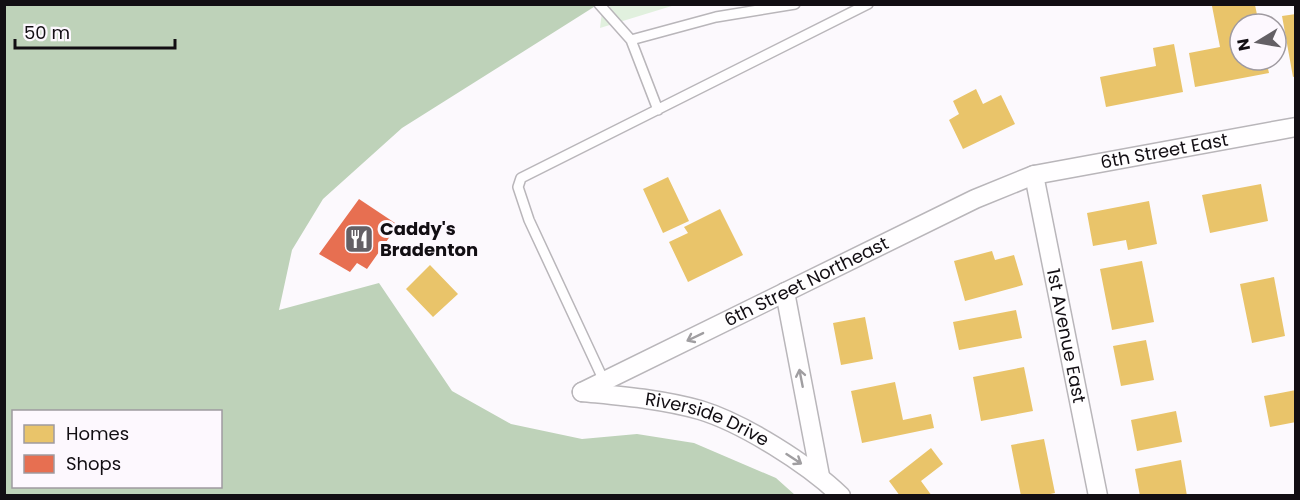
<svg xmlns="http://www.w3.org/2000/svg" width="1300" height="500" font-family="Poppins,sans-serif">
<rect width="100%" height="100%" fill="#fcf9fd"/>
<path fill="#e1f0de" d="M612 5H675L600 28 602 12Z"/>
<path fill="#bed2b9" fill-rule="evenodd" d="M4 5H597L402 128 323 199 292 250 279 310 379 283 452 391 511 424 582 439 637 434 694 443 776 478 795 495H5ZM14 412H220V486H14Z"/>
<path fill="#e9c46a" d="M1218 5H1255L1259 24H1240V60H1266L1269 73 1195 87 1189 53 1220 47 1212 6Z
M1296 14V76L1293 77 1282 16Z
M1174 44 1183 92 1106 107 1100 77 1156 66 1153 48Z
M976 89 983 104 1001 95 1015 124 963 149 949 120 959 114 953 101Z
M668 177 689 221 663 233 643 189Z
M1261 184 1268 221 1210 233 1202 195Z
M1149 201 1157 244 1128 250 1126 240 1093 246 1087 213Z
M720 209 743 255 688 282 669 242 688 233 684 227Z
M992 251 995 260 1014 255 1023 285 965 301 954 261Z
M1142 261 1154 322 1112 330 1100 269Z
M430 265 458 294 433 317 406 289Z
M1274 277 1285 336 1252 343 1240 284Z
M1016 310 1022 338 959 350 953 322Z
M865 317 873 359 841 365 833 323Z
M1146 340 1154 380 1121 386 1113 346Z
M1024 367 1033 411 981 421 973 377Z
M895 382 903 420 931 414 934 428 862 443 851 391Z
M1296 390V422L1270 427 1264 396Z
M1176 411 1182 442 1137 451 1131 420Z
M1044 439 1055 493 1041 496H1021L1011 445Z
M931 448 943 464 921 481 932 496H900L889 481Z
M1181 460 1187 496H1140L1135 469Z"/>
<path fill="#e76f51" d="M359 199 398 225 367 269 357 263 350 272 319 254Z"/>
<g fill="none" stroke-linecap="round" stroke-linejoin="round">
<g stroke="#b9b6ba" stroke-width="12">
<path id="lane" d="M599 4 631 40
M658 110 631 40 716 17 795 4
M604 381 529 220 518 187 521 178 868 4"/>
</g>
<g stroke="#b9b6ba" stroke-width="21">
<g id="street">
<path id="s1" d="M1034 175 1098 496"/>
<path d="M785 292 820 476"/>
<path id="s2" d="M582 392 975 199 1034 175 1296 127"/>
<path id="s3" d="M582 392C621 396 661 399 700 410 743 423 808 464 841 496"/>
</g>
</g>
<use href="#lane" stroke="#fffeff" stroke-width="9"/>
<use href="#street" stroke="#fffeff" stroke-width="18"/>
</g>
<defs><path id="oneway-shaft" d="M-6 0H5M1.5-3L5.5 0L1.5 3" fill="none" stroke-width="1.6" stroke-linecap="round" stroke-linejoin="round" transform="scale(1.5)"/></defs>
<g stroke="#a09ea1">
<use href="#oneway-shaft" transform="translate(695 337) rotate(154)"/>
<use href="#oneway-shaft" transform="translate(801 378) rotate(-101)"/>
<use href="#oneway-shaft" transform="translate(794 459) rotate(33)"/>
</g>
<defs>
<g id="restaurant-square" transform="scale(1.5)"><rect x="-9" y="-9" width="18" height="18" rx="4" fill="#646065" stroke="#fdf8fe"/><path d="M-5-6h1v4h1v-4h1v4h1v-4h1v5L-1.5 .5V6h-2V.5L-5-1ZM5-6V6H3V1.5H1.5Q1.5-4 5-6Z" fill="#fff"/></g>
</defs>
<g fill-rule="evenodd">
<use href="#restaurant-square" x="359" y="239"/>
</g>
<g text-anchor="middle" stroke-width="6" stroke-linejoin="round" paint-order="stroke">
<g font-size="18" fill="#120e13" stroke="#fdf8fe">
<text dy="6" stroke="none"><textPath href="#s2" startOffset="634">6th Street East</textPath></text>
<text dy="6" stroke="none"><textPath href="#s2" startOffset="250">6th Street Northeast</textPath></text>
<text dy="6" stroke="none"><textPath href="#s1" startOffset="164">1st Avenue East</textPath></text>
<text dy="6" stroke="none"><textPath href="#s3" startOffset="129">Riverside Drive</textPath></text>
</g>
<g font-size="18" font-weight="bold" fill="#120e13" stroke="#fdf8fe" text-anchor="start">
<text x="380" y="235">Caddy's<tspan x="380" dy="21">Bradenton</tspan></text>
</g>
</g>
<rect width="1300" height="500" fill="none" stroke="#120e13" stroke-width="12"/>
<rect x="12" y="410" width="210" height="78" fill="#fdf8fe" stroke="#9f9aa0" stroke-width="1.5"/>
<rect x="24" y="425" width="30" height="18" fill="#e9c46a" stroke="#9f9aa0" stroke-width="1.5"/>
<text x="66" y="440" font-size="18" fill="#120e13">Homes</text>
<rect x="24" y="455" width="30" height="18" fill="#e76f51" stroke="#9f9aa0" stroke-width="1.5"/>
<text x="66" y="470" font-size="18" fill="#120e13">Shops</text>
<g transform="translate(1258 42) rotate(259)"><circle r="28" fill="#fdf8fe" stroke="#9f9aa0" stroke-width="1.5"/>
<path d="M0-4.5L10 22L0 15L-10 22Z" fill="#646065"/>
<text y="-9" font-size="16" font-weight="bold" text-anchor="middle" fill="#120e13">N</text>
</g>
<path d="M15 39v9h160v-9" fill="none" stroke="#120e13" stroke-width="3"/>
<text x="24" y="39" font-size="18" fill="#120e13" stroke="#fdf8fe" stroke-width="4.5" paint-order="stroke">50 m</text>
</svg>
